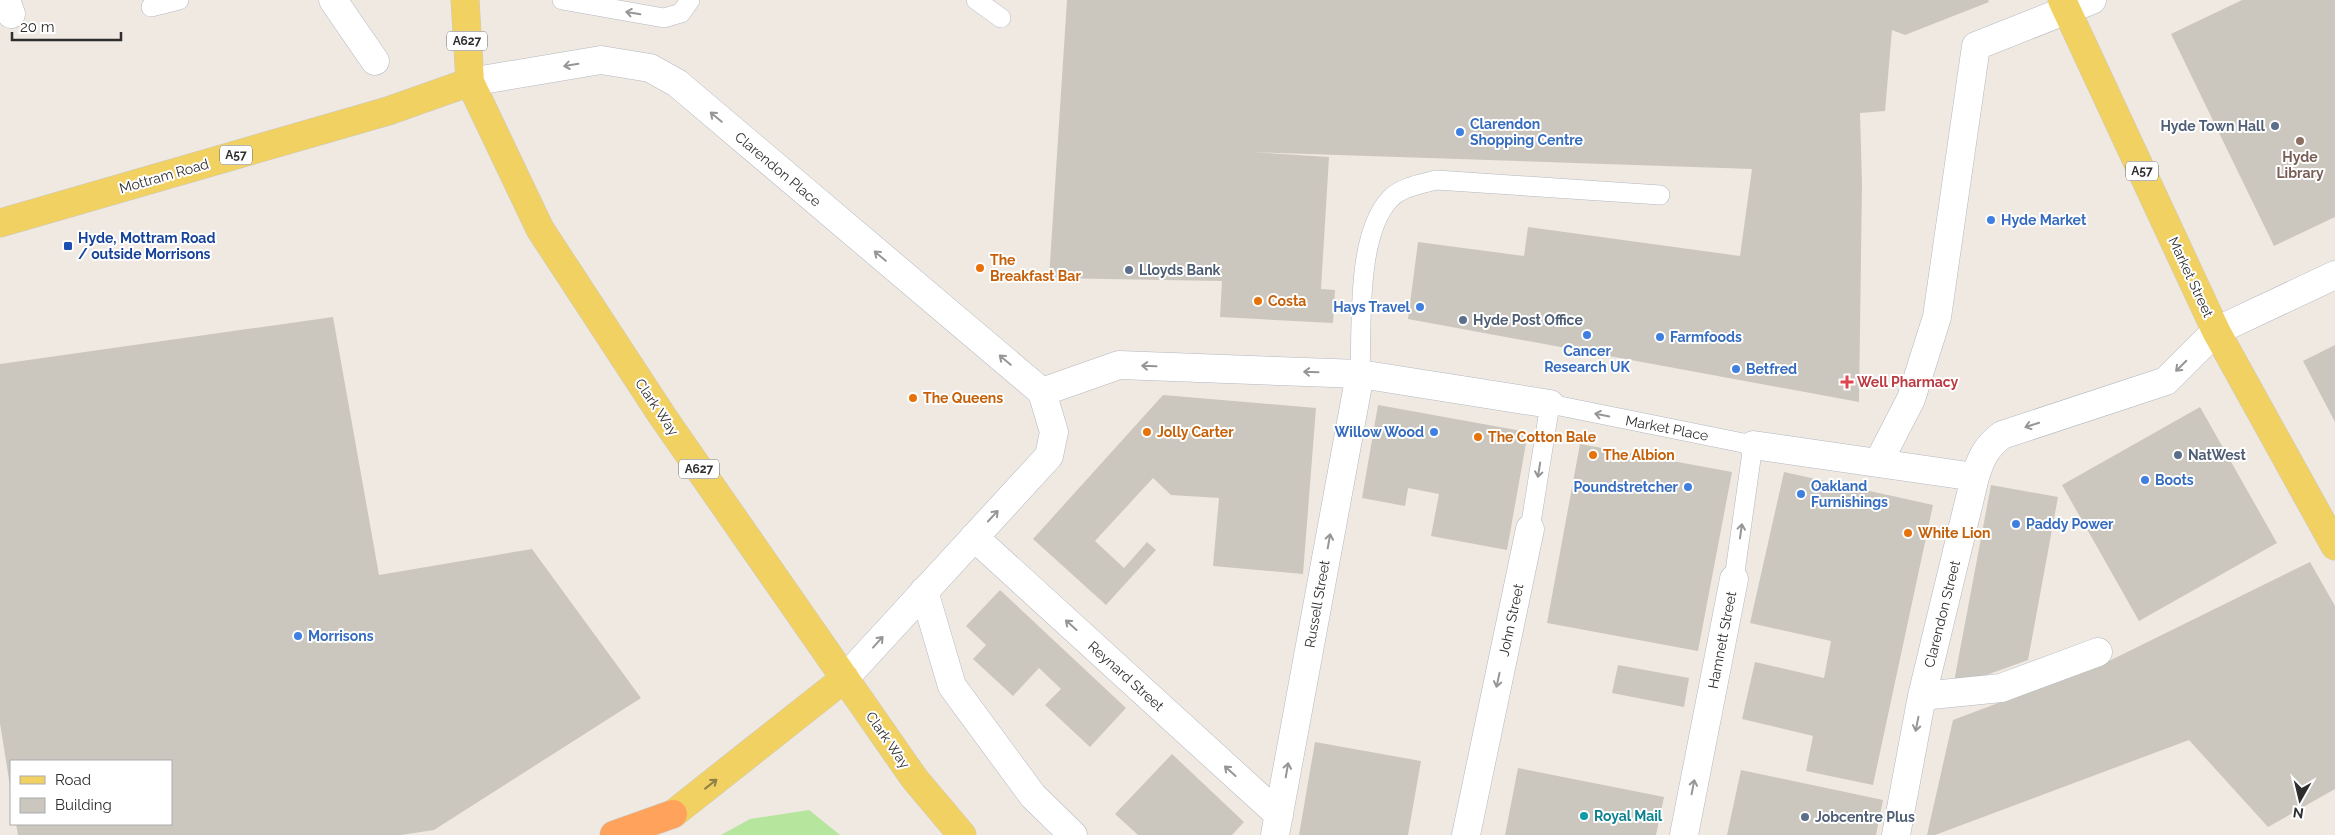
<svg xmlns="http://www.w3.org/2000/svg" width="2335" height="835" font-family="Raleway,sans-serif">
<rect width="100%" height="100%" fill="#efe9e1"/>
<path fill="#b6e59e" d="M809 810 840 835H721L750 819Z"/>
<path fill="#cbc7bf" d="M1067 0H1988L1989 2 1905 35 1892 30 1885 111 1860 113 1862 184 1859 402 1408 319 1418 242 1524 256 1528 227 1740 256 1752 169 1251 152 1329 157 1321 289 1335 290 1333 323 1220 317 1222 281 1049 278Z
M2242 0H2335V217L2274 246 2171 34Z
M333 317 379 575 532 549 641 698 434 830 401 835H18L16 824H171V761H11L10 786 0 723V364Z
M2335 345V422L2303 361Z
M1163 395 1316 408 1303 574 1213 566 1219 498 1171 495 1153 478 1095 541 1124 568 1147 542 1156 550 1106 605 1033 539Z
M1378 405 1528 432 1507 550 1431 536 1439 494 1408 488 1405 506 1362 498Z
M2200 407 2277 543 2139 621 2062 485Z
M1580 444 1732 472 1698 651 1547 623Z
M1784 472 1933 505 1873 785 1806 771 1813 736 1742 719 1755 662 1824 678 1831 641 1750 623Z
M1991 485 2058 497 2028 660 1953 687Z
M2310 562 2335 606V789L2268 827 2189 740 1935 835H1927L1953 720 2107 662Z
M1000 590 1126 708 1090 747 1045 705 1061 689 1039 668 1013 696 973 659 986 645 966 626Z
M1618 665 1689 678 1684 707 1612 693Z
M1315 742 1421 761 1408 835H1299Z
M1172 754 1244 822 1232 835H1138L1115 814Z
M1518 768 1664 797 1656 835H1505Z
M1741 770 1883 800 1876 835H1727Z"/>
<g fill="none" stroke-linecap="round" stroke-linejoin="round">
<g stroke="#b4b7c1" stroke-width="20">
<path id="lane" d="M562 0 664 18 681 13 690 0
M976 0 1001 18
M151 7 179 0
M1360 374C1362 325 1356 235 1390 199 1401 187 1421 184 1436 180L1660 195
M1530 529 1550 404 1753 445 1734 579"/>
</g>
<g stroke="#b4b7c1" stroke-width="29">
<path id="street" d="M6 0 11 14
M333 0 375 61
M470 82 601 60 650 68 677 83 1042 392
M1042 392 1119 365 1360 374 1550 404
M1753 445 1975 477
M1878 463 1911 399 1937 317 1976 46 2092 0
M974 537 1279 815
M924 591 952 686 1033 796 1073 835
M845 678 1049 456 1054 432 1042 392
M1922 696 2001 688 2098 652
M1275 835 1360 374
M1466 835 1530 529
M1684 835 1734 579
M1896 835 1922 696 1975 477C1981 458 1986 447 2002 435L2166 381 2216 331 2335 275"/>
</g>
<g stroke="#c9c9c9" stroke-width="29">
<path id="primary" d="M465 0 470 82 540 229 663 417 914 778 962 835
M2062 0 2216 331 2335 546
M0 223 388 111 470 82
M673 814 845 678"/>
</g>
<g stroke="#c9c9c9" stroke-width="29">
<path id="highway" d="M614 835 673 814"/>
</g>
<use href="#lane" stroke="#fff" stroke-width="19"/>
<use href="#street" stroke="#fff" stroke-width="28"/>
<use href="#primary" stroke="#f2d163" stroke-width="28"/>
<use href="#highway" stroke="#ffa35c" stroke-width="28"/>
</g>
<defs><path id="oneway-shaft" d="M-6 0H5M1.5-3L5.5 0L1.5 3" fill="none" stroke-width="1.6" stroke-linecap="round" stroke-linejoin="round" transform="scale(1.25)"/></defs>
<g stroke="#969696">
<use href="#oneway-shaft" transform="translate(633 13) rotate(-170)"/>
<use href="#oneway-shaft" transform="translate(571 65) rotate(171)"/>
<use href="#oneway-shaft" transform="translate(716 117) rotate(-140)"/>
<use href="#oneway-shaft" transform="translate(880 256) rotate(-140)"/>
<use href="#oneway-shaft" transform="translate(1005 360) rotate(-140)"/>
<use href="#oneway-shaft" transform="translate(1149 366) rotate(-178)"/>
<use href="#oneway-shaft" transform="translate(2181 366) rotate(135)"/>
<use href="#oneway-shaft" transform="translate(1311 372) rotate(-178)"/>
<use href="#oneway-shaft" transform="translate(1602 415) rotate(-169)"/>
<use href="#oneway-shaft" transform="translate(2032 425) rotate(162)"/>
<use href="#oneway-shaft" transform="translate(1539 470) rotate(99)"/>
<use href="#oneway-shaft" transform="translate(993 516) rotate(-47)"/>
<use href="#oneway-shaft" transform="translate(1741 531) rotate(-82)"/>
<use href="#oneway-shaft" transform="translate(1329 541) rotate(-80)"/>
<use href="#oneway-shaft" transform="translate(1071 625) rotate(-138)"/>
<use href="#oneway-shaft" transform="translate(878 642) rotate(-48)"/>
<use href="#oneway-shaft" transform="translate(1498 680) rotate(102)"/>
<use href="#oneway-shaft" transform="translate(1917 724) rotate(101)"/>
<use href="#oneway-shaft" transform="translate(1287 770) rotate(-80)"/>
<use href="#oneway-shaft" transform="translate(1230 771) rotate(-138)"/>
<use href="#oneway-shaft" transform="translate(1693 787) rotate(-79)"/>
</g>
<use stroke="#908048" href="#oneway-shaft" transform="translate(711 784) rotate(-38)"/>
<g fill="#5c6f8a" stroke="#fff" stroke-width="2">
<circle cx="2275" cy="126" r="5"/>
<circle cx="1129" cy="270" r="5"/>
<circle cx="1463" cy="320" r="5"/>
<circle cx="2178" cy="455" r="5"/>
<circle cx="1805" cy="817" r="5"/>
</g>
<g fill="#3f7fe0" stroke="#fff" stroke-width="2">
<circle cx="1460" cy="132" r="5"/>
<circle cx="1991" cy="220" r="5"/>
<circle cx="1420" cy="307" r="5"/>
<circle cx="1587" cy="335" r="5"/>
<circle cx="1660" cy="337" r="5"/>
<circle cx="1736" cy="369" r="5"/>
<circle cx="1434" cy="432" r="5"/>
<circle cx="2145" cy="480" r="5"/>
<circle cx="1688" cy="487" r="5"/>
<circle cx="1801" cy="494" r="5"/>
<circle cx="2016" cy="524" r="5"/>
<circle cx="298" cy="636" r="5"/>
</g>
<circle fill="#8d6e63" stroke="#fff" stroke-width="2" cx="2300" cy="141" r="5"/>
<rect fill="#1a4fb4" stroke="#fff" stroke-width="2" x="63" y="241" width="10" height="10" rx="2.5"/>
<g fill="#e8710a" stroke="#fff" stroke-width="2">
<circle cx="980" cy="268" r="5"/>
<circle cx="1258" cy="301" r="5"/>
<circle cx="913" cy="398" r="5"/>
<circle cx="1147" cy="432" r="5"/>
<circle cx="1478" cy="437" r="5"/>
<circle cx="1593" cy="455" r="5"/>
<circle cx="1908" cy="533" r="5"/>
</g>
<path fill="#e0444e" stroke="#fff" stroke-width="2" d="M1844.5 374.5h5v5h5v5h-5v5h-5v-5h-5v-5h5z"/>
<circle fill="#0f9aa8" stroke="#fff" stroke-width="2" cx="1584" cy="816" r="5"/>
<g text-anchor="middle" stroke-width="4" stroke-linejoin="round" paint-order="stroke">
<g fill="#fff" stroke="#6d6d6d" stroke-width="1">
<rect x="447" y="31.5" width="40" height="19" rx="4"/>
<rect x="220" y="145.5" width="32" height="19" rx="4"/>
<rect x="2126" y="161.5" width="32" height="19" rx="4"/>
<rect x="679" y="459.5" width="40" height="19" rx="4"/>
</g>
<g font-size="12" font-weight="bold" fill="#2e2e2e">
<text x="467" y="45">A627</text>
<text x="236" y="159">A57</text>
<text x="2142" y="175">A57</text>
<text x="699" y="473">A627</text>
</g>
<g font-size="14" font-weight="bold" fill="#366cbe" stroke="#fff" text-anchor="start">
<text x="1470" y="129">Clarendon<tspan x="1470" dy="16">Shopping Centre</tspan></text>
<text x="2001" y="225">Hyde Market</text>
<text x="1410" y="312" text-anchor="end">Hays Travel</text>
<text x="1670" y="342">Farmfoods</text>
<text x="1587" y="356" text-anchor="middle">Cancer<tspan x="1587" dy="16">Research UK</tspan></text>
<text x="1746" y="374">Betfred</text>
<text x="1424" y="437" text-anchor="end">Willow Wood</text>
<text x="2155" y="485">Boots</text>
<text x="1811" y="491">Oakland<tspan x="1811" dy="16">Furnishings</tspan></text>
<text x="1678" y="492" text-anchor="end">Poundstretcher</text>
<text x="2026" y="529">Paddy Power</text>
<text x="308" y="641">Morrisons</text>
</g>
<g font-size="14" font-weight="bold" fill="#4e5e75" stroke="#fff" text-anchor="start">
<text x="2265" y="131" text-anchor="end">Hyde Town Hall</text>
<text x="1139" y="275">Lloyds Bank</text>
<text x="1473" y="325">Hyde Post Office</text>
<text x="2188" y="460">NatWest</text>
<text x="1815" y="822">Jobcentre Plus</text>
</g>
<g font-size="14" font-weight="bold" fill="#785e54" stroke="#fff">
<text x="2300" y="162">Hyde<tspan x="2300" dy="16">Library</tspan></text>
</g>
<g font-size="14" fill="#2e2e2e" stroke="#fff">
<text transform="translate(778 169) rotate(40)" y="5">Clarendon Place</text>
<text transform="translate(164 176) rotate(-16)" y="5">Mottram Road</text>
<text transform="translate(2191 277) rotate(65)" y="5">Market Street</text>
<text transform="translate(657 407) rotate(56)" y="5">Clark Way</text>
<text transform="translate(1667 428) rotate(11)" y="5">Market Place</text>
<text transform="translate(1317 604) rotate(-80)" y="5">Russell Street</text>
<text transform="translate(1942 614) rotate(-76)" y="5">Clarendon Street</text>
<text transform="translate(1511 620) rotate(-78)" y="5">John Street</text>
<text transform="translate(1722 640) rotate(-79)" y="5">Hamnett Street</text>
<text transform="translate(1126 676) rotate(42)" y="5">Reynard Street</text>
<text transform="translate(888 740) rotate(55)" y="5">Clark Way</text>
</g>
<g font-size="14" font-weight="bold" fill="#164399" stroke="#fff" text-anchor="start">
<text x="78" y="243">Hyde, Mottram Road<tspan x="78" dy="16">/ outside Morrisons</tspan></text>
</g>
<g font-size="14" font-weight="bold" fill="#c56008" stroke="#fff" text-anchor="start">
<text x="990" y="265">The<tspan x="990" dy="16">Breakfast Bar</tspan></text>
<text x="1268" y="306">Costa</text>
<text x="923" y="403">The Queens</text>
<text x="1157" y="437">Jolly Carter</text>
<text x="1488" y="442">The Cotton Bale</text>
<text x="1603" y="460">The Albion</text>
<text x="1918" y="538">White Lion</text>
</g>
<g font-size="14" font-weight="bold" fill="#be3a42" stroke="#fff" text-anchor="start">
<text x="1857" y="387">Well Pharmacy</text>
</g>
<g font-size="14" font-weight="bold" fill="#0d838f" stroke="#fff" text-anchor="start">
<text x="1594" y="821">Royal Mail</text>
</g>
</g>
<rect x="10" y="760" width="162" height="65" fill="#ffffff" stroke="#ababab"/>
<rect x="20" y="776" width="25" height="8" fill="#f2d163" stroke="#ababab"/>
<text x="55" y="785" font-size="15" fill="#2e2e2e">Road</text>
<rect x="20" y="798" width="25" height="15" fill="#cbc7bf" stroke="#ababab"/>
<text x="55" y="810" font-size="15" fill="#2e2e2e">Building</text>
<g transform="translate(2300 800) rotate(188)" stroke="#ffffff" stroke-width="4" paint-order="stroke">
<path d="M0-4L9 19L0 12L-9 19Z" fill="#2e2e2e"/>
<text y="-8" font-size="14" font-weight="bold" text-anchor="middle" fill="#2e2e2e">N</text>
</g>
<path d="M12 32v8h109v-8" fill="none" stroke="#2e2e2e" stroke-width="2.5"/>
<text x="20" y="32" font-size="15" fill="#2e2e2e" stroke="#ffffff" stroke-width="4" paint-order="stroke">20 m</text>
</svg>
